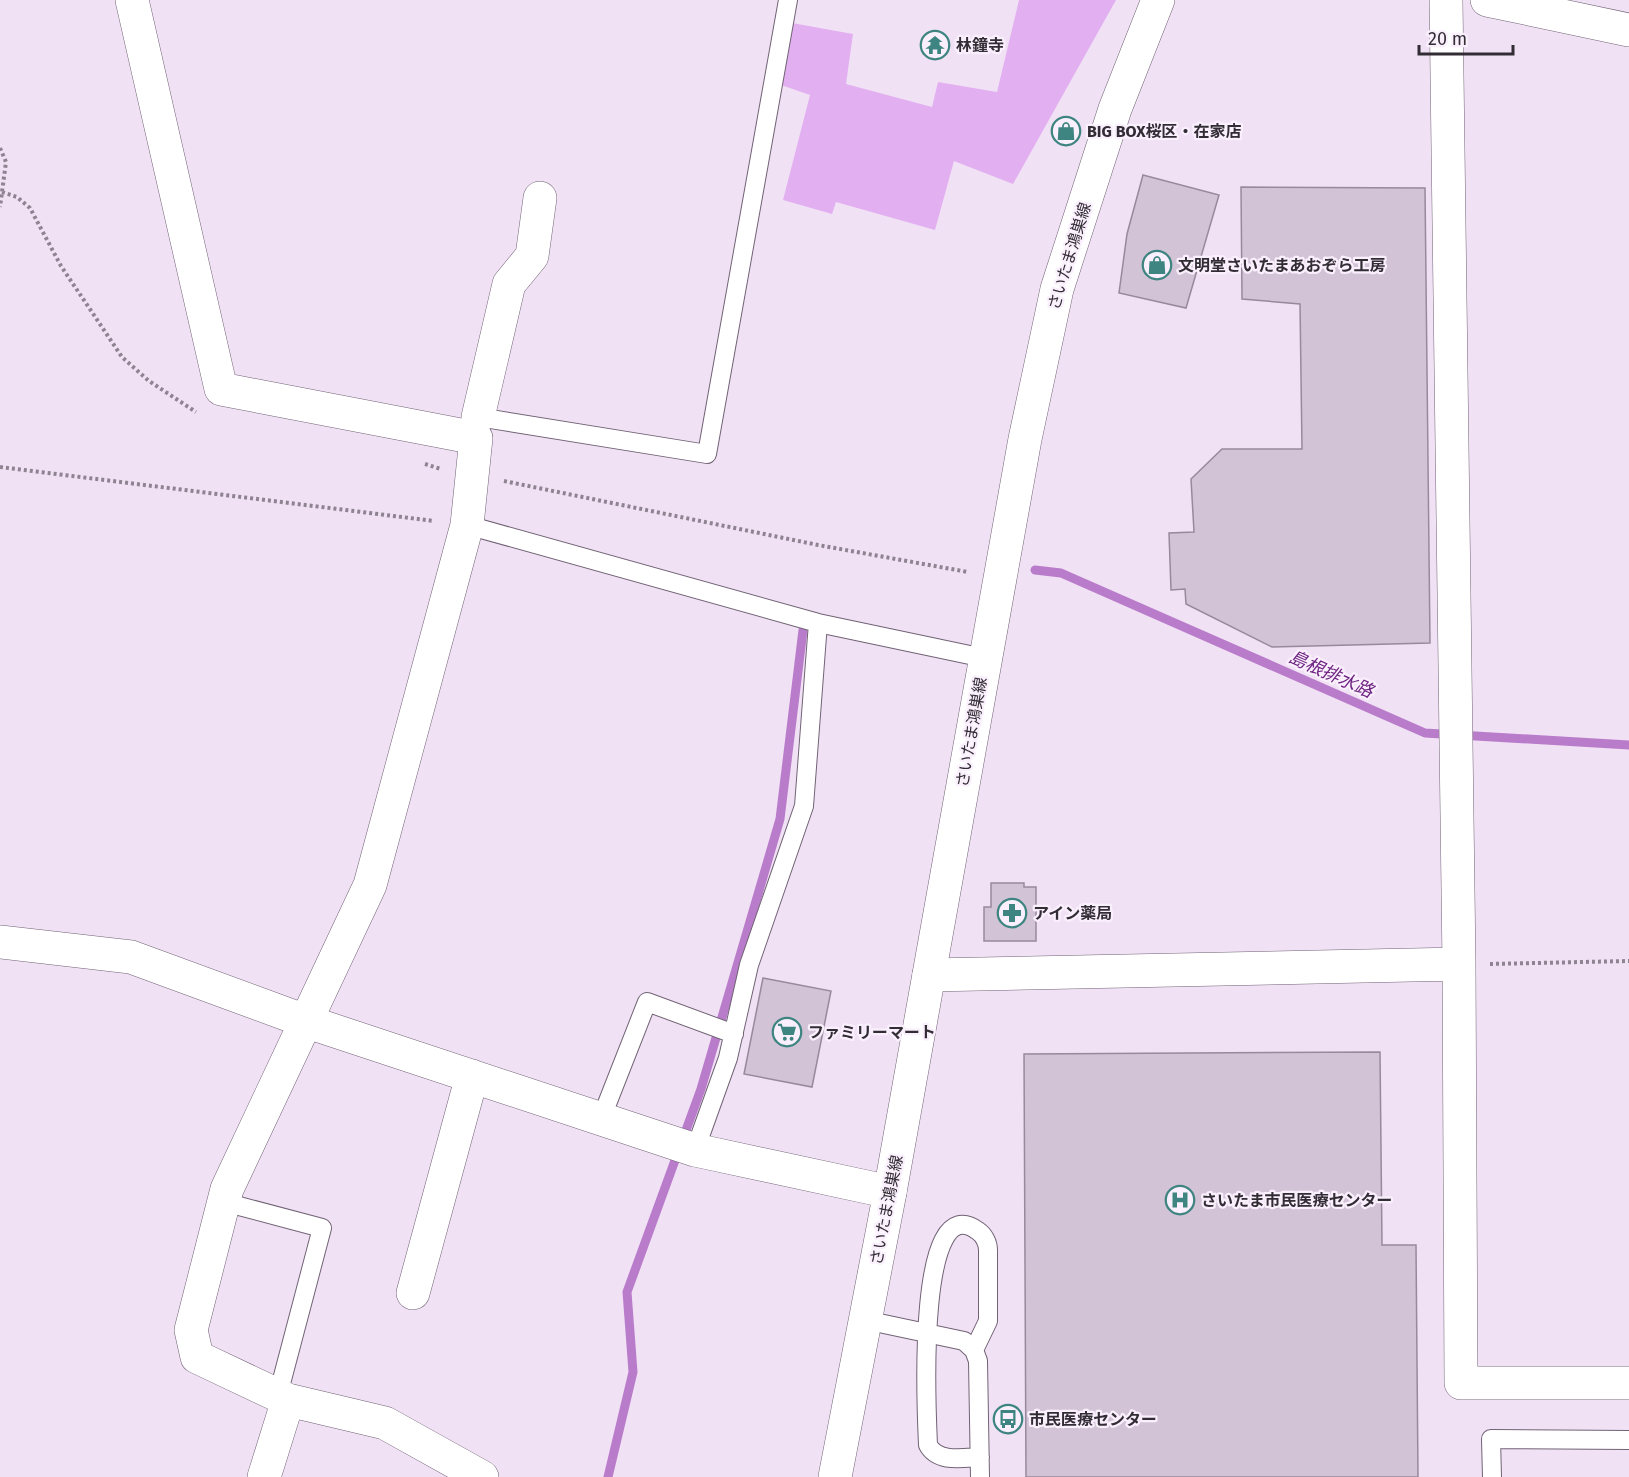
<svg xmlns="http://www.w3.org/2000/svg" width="1629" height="1477" font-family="'Fira Sans','Noto Sans JP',sans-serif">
<rect width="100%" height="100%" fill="#f1e1f5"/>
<path fill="#e2b0f0" d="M1019 0H1116L1013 184 954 161 935 230 836 202 832 214 783 200 810 95 781 85 792 23 853 34 846 84 932 107 938 82 997 92Z"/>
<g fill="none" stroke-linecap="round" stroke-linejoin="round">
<path stroke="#b97cca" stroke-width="9" d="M1035 570 1061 573 1425 733 1629 745
M608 1477 633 1372 627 1292 701 1089 780 819 803 630"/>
</g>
<path fill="#d3c3d7" stroke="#98899c" stroke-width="1.5" d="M1143 175 1219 195 1186 308 1119 293 1127 234Z
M1241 187 1425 188 1430 643 1272 647 1186 604 1185 589 1171 590 1169 533 1194 532 1191 479 1222 449H1302L1300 304 1242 299Z
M991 883H1024V887H1036V941H984V907H991Z
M763 978 831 991 812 1087 744 1074Z
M1380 1052 1382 1245H1416L1418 1477H1026L1024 1054Z"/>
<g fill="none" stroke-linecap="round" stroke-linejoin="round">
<g stroke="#716375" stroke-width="20">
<path id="service" d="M477 425 478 417 707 454 788 0
M467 525 818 623 984 658
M601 1119 647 1002 734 1034
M695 1150 728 1058 749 965 804 806 818 623
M224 1202 322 1228 278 1395
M865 1320 964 1341 974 1350 978 1361 980 1477
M974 1350 988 1321V1250C988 1243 984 1235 978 1231 914 1184 927 1420 928 1445 938 1463 962 1458 980 1457
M1492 1477 1491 1439 1629 1440"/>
</g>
<g stroke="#716375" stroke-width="34">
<path id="minor" d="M132 0 221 389 476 438 467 525 370 885 227 1189 191 1330 197 1357 288 1400 264 1477
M1446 0 1459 964 1461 1383H1629
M1487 0 1629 30
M478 417 509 284 532 256 540 198
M0 942 131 957 308 1022 695 1150 890 1192
M929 975 1459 964
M413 1293 472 1076
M288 1400 385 1423 482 1477"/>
</g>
<g stroke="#716375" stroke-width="34">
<path id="primary" d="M835 1477 890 1192 1025 439 1057 289 1115 109 1158 0"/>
</g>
<path stroke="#8e8391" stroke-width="4" stroke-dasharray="3 3" stroke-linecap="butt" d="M0 148 6 162 0 207
M2 192 17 197 30 208 61 266 122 357 149 381 196 412
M425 464 441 469
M0 467 434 521
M504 481 818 545 968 572
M1490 964 1629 961"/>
<use href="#service" stroke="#fff" stroke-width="18"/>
<use href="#minor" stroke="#fff" stroke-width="33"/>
<use href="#primary" stroke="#fff" stroke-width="33"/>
</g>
<defs>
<g id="temple-ring" transform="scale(1.5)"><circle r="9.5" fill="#faf0fd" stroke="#3e8581" stroke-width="1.5"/><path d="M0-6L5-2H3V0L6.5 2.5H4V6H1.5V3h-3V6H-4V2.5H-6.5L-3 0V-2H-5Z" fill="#3e8581"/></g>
<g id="shop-ring" transform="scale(1.5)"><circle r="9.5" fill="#faf0fd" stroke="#3e8581" stroke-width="1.5"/><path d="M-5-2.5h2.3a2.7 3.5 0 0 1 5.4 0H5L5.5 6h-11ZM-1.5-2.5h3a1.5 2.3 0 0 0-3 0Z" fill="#3e8581"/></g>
<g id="pharmacy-ring" transform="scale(1.5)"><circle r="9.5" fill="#faf0fd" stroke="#3e8581" stroke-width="1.5"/><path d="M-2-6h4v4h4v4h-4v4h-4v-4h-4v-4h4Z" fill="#3e8581"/></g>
<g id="supermarket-ring" transform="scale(1.5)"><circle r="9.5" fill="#faf0fd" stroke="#3e8581" stroke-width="1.5"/><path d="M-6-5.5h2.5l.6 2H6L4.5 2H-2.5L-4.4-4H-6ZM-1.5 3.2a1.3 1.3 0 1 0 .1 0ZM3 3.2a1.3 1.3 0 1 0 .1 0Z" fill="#3e8581"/></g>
<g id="hospital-ring" transform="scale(1.5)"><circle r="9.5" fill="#faf0fd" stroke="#3e8581" stroke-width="1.5"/><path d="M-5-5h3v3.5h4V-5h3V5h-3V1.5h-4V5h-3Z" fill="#3e8581"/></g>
<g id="bus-ring" transform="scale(1.5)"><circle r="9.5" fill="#faf0fd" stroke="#3e8581" stroke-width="1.5"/><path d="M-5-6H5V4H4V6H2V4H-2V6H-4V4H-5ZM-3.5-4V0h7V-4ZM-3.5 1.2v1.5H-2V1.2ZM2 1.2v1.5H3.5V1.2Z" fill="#3e8581"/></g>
</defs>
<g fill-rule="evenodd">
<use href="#temple-ring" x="935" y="45"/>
<use href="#shop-ring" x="1066" y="131"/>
<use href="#shop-ring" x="1157" y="265"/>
<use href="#pharmacy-ring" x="1012" y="913"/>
<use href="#supermarket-ring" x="787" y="1032"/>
<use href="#hospital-ring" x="1180" y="1200"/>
<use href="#bus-ring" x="1008" y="1419"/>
</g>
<g text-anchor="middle" stroke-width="4.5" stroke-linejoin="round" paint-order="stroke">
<g font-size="16" font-weight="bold" fill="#322c34" stroke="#faf0fd" text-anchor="start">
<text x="956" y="51">林鐘寺</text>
<text x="1087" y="137">BIG BOX桜区・在家店</text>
<text x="1178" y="271">文明堂さいたまあおぞら工房</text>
<text x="1033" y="919">アイン薬局</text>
<text x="808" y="1038">ファミリーマート</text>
<text x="1201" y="1206">さいたま市民医療センター</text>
<text x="1029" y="1425">市民医療センター</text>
</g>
<g font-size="16" fill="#322c34" stroke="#faf0fd">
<text transform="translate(1069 256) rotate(-73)" y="6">さいたま鴻巣線</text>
<text transform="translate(971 732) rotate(-80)" y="6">さいたま鴻巣線</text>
<text transform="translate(886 1210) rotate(-79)" y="6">さいたま鴻巣線</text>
</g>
<g font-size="18" font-style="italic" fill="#6e2381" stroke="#faf0fd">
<text transform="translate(1331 674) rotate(24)" y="6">島根排水路</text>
</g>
</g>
<path d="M1419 45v9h94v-9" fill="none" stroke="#322c34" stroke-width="3"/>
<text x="1428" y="45" font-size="18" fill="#322c34" stroke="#faf0fd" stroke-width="4.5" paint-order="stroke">20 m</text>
</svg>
